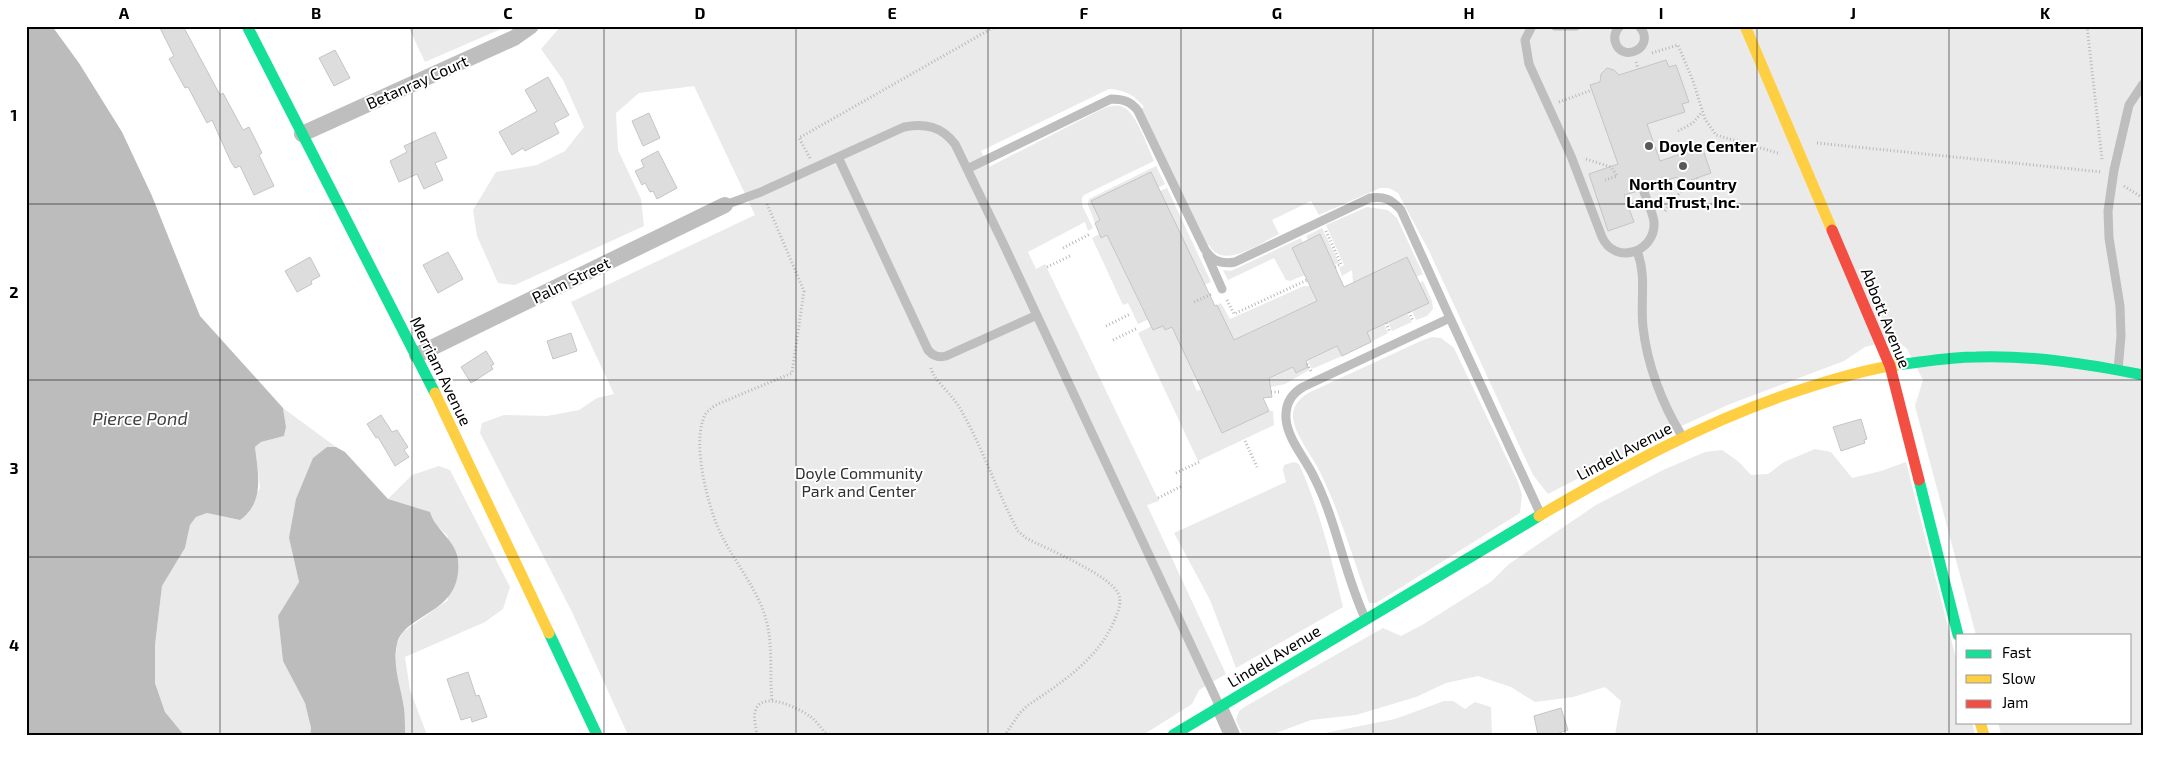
<svg xmlns="http://www.w3.org/2000/svg" width="2169" height="761" font-family="'Exo 2',sans-serif">
<rect width="100%" height="100%" fill="#fff"/>
<path fill="#eaeaea" d="M408 26H508L425 62Z
M561 26H2143V735H2001L1998 722H2130V635H1976L1915 406 1923 380 1907 349 1896 339 1865 347 1844 361 1730 404 1668 432 1548 494 1533 475 1429 251 1398 193 1389 188H1380L1319 215 1311 201 1272 220 1279 234C1260 243 1223 271 1209 245L1204 248 1138 111 1144 107C1134 95 1125 90 1109 89L981 151 989 167 1104 108C1110 106 1116 104 1123 107 1136 112 1148 148 1154 161L1084 195 1082 198V205L1093 228 1088 231 1085 222 1028 252 1036 269 1045 264 1159 501 1147 505 1226 674 1199 690 1192 704 1143 735H628L572 612 480 433 482 423 504 415 547 416 579 410 597 398 614 394 571 302 755 215 694 86 639 93 616 113 618 150 641 199 644 226 515 285 498 283 477 236 473 210 496 172 537 165 565 151 584 127 563 80 541 49Z
M1156 166 1165 184 1158 188 1150 173 1091 201 1100 220 1095 223 1088 205 1089 199Z
M1167 188 1211 282 1204 285 1160 191Z
M1367 207 1388 210 1397 218 1423 274 1416 277 1406 257 1353 283 1352 270 1342 276 1339 268 1344 265 1326 225Z
M1322 228 1339 263 1334 265 1320 235 1308 240 1306 236Z
M1099 234 1101 238 1107 235 1144 313 1154 308 1149 319 1138 324 1128 303 1123 305 1092 238Z
M1301 238 1303 243 1292 248 1305 275 1290 281 1286 280 1274 258 1228 280 1223 270 1231 271Z
M1423 281 1432 301 1433 309 1427 316 1416 320 1412 311 1419 283Z
M1304 286H1310L1317 301 1234 340 1217 305 1221 303 1230 319Z
M1407 313 1412 322 1392 331 1388 322Z
M1384 324 1388 333 1371 342 1367 332Z
M1152 326 1154 330 1163 326 1165 330 1172 327 1197 377 1192 380 1197 391 1202 389 1222 433 1269 411H1273L1274 425 1198 461 1138 333Z
M1432 337 1441 338 1454 348 1518 482 1522 495 1520 513 1376 603H1369C1353 559 1340 512 1319 470 1312 456 1294 433 1293 418 1292 407 1299 399 1308 393L1423 340Z
M1337 346 1342 356 1312 369 1308 361 1306 362Z
M1293 367 1296 373 1308 367 1309 370 1285 384 1271 387 1269 378Z
M283 408 336 447H327L289 538 299 582 278 616 283 661 305 703 311 728 310 735H184L165 712 155 683V645L162 586 185 548 190 525 196 517 207 513 240 520 260 488 255 447 261 442 284 436 286 427Z
M1815 449 1831 452 1852 478 1881 471 1906 462 1958 666V722H1972L1975 735H1615L1621 701 1605 687 1573 697 1535 702 1511 687 1478 676 1446 683 1416 697 1356 715 1311 720 1271 735H1243L1236 720 1239 711 1246 706 1383 628 1401 636 1422 625 1492 581 1509 564 1596 505 1663 470 1705 452 1722 450 1739 462 1751 475 1768 474 1784 462Z
M1294 462 1299 464C1320 510 1331 558 1343 607L1236 668 1210 600 1174 533 1286 482 1283 470 1284 465Z
M439 466 450 470 510 587 503 609 485 622 405 657 410 690 427 735H405L404 707 395 667 397 643 403 632 448 600V536L432 521 388 499 412 475Z
M1444 701H1453L1465 709 1475 702 1491 707 1492 735H1315L1395 719Z"/>
<path fill="#bcbcbc" d="M26 26H52L79 63 122 132 152 196 200 316 283 408 286 427 284 436 261 442 255 447C258 474 265 502 240 520L207 513 196 517 190 525 185 548 162 586 155 645V683L165 712 184 735H26Z
M327 447H336L345 452 388 499 430 512C435 530 456 540 458 560 463 615 405 612 397 644 392 666 401 687 404 708 405 717 405 726 405 735H310L311 728 305 703 283 661 278 616 299 582 289 538 296 499 313 458Z"/>
<path fill="#ddd" stroke="#c5c5c5" d="M159 26H183L220 95 223 93 243 130 249 127 262 153 259 155 274 186 254 195 240 166 235 168 231 162 212 120 207 123 188 87 185 88 169 59 174 56Z
M335 50 350 78 334 86 319 58Z
M1666 60 1669 67 1676 65 1689 102 1682 104 1685 112 1647 124 1660 161 1702 147 1711 173 1680 184 1677 177 1648 187 1642 186 1638 191 1624 195 1634 222 1608 231 1589 174 1618 164 1590 85 1600 82 1601 74 1607 68 1614 70 1619 75Z
M548 77 569 115 554 123 559 133 525 151 523 148 512 155 499 132 537 111 525 90Z
M649 113 660 138 643 146 632 121Z
M435 132 447 158 435 163 443 180 424 189 417 174 399 182 390 161 407 152 404 146Z
M658 151 677 188 657 199 653 191 650 192 645 183 642 185 635 171 644 167 641 160Z
M1151 172 1215 306 1217 305 1234 340 1317 301 1292 248 1320 234 1344 287 1407 257 1429 303 1367 332 1371 342 1342 356 1337 346 1306 361 1308 367 1296 373 1293 367 1269 378 1272 397 1263 398 1269 411 1222 433 1172 327 1165 330 1163 326 1153 330 1107 235 1101 238 1095 223 1100 220 1091 201Z
M448 252 463 279 438 293 423 265Z
M310 257 320 276 311 281 312 284 297 292 285 271Z
M571 333 577 351 553 359 547 341Z
M486 351 494 364 491 366 493 369 471 383 461 367Z
M381 415 392 432 397 430 408 447 404 450 409 457 395 466 378 437 376 438 367 424Z
M1861 419 1867 439 1864 440 1865 443 1841 451 1833 427Z
M468 672 476 696 479 695 487 717 472 722 471 717 461 720 447 679Z
M1561 708 1568 730 1553 735H1538L1534 716Z"/>
<g fill="none" stroke-linecap="round" stroke-linejoin="round">
<path stroke="#b8b8b8" stroke-width="3" stroke-dasharray="1 2.5" stroke-linecap="butt" d="M2087 26 2102 159
M1652 53 1678 45 1693 81 1705 119 1716 135 1778 153
M1636 62 1638 69
M1559 102 1592 90
M1678 131 1693 123 1702 112
M1817 143 2102 172
M810 158 799 138 996 26
M1586 159 1611 167 1617 176 1605 180
M2124 186 2143 198
M1654 189 1663 185 1662 177
M767 204 804 291 792 373 718 404C711 408 705 412 703 420 693 447 708 507 720 532 733 560 754 584 764 613 774 641 769 671 772 700
M1665 211 1681 191 1698 183 1697 178
M1326 231 1341 264 1335 267
M1063 248 1090 234
M1047 267 1072 255
M1227 300 1234 314 1307 280
M1194 302 1212 294
M1409 312 1413 321
M1386 323 1390 332
M1106 326 1130 314
M1113 340 1138 328
M1307 364 1311 371
M931 368C933 379 951 394 958 405 982 445 996 490 1018 531L1026 538C1047 549 1108 574 1118 593 1122 601 1119 610 1115 619 1098 660 1062 682 1027 706L1019 714 1005 735
M1271 392H1281
M1245 441 1257 467
M1176 473 1199 462
M1158 498 1182 486
M757 735C756 727 752 715 757 707 767 692 800 709 811 717 817 722 822 729 827 735"/>
<path stroke="#bebebe" stroke-width="9" d="M1532 26 1525 40 1529 64 1571 156 1602 237C1615 266 1656 252 1654 222 1653 213 1647 201 1644 192
M1555 26H1576
M1620 26C1616 30 1614 35 1615 41 1621 65 1658 47 1639 26
M838 157 928 350C933 356 938 358 946 356L1035 316
M967 169 1111 99C1122 99 1131 101 1138 111L1204 248C1211 260 1220 265 1235 262L1370 198C1384 196 1391 199 1401 210L1450 318
M725 205 761 192 904 127C925 123 941 126 955 144L1004 245 1220 707
M1637 251C1647 276 1640 301 1643 327 1647 364 1662 404 1682 436
M1207 255 1222 289
M2118 370 2121 336 2120 306 2109 238 2108 211 2114 170 2129 105 2143 84
M1366 620C1344 574 1337 522 1314 477 1305 458 1288 440 1286 419 1285 405 1291 394 1303 387L1450 318 1540 513"/>
<path stroke="#bebebe" stroke-width="16" d="M302 134 514 38 531 26
M417 355 725 205
M1220 708 1232 735"/>
<path stroke="#16e098" stroke-width="11" d="M247 26 435 393
M1896 365C1923 362 1949 357 1976 357 2032 355 2088 364 2143 375
M1919 480 1958 635
M549 633 597 735
M1173 735 1539 516"/>
<path stroke="#ffcf43" stroke-width="11" d="M1745 26 1832 230
M435 393 549 633
M1539 516C1621 468 1704 422 1794 392 1827 381 1862 370 1896 365
M1980 722 1984 735"/>
<path stroke="#f24e42" stroke-width="11" d="M1832 230 1890 366 1919 480"/>
</g>
<path fill="none" stroke="#000" stroke-width="1" stroke-opacity="0.55" d="M220 26V735M412 26V735M604 26V735M796 26V735M988 26V735M1181 26V735M1373 26V735M1565 26V735M1757 26V735M1949 26V735M26 204H2143M26 380H2143M26 557H2143"/>
<g fill="#595959" stroke="#fff" stroke-width="2">
<circle cx="1649" cy="146" r="5"/>
<circle cx="1683" cy="166" r="5"/>
</g>
<g text-anchor="middle" stroke-width="4" stroke-linejoin="round" paint-order="stroke">
<g font-size="16" fill="#000" stroke="#fff">
<text transform="translate(417 82) rotate(-24)" y="6">Betanray Court</text>
<text transform="translate(571 280) rotate(-26)" y="6">Palm Street</text>
<text transform="translate(1886 318) rotate(68)" y="6">Abbott Avenue</text>
<text transform="translate(441 371) rotate(64)" y="6">Merriam Avenue</text>
<text transform="translate(1624 451) rotate(-28)" y="6">Lindell Avenue</text>
<text transform="translate(1274 656) rotate(-31)" y="6">Lindell Avenue</text>
</g>
<g font-size="16" font-weight="bold" fill="#000" stroke="#fff" text-anchor="start">
<text x="1659" y="152">Doyle Center</text>
<text x="1683" y="190" text-anchor="middle">North Country<tspan x="1683" dy="18">Land Trust, Inc.</tspan></text>
</g>
<g font-size="16" fill="#303030" stroke="#fff">
<text x="859" y="479">Doyle Community<tspan x="859" dy="18">Park and Center</tspan></text>
</g>
<g font-size="18" font-style="italic" fill="#414141" stroke="#fff">
<text x="140" y="425">Pierce Pond</text>
</g>
</g>
<rect width="2169" height="761" fill="none" stroke="#ffffff" stroke-width="55"/>
<rect x="1956" y="634" width="175" height="90" fill="#ffffff" stroke="#999999"/>
<rect x="1966" y="650" width="25" height="8" fill="#16e098" stroke="#999999"/>
<text x="2002" y="658" font-size="15" fill="#000000">Fast</text>
<rect x="1966" y="675" width="25" height="8" fill="#ffcf43" stroke="#999999"/>
<text x="2002" y="684" font-size="15" fill="#000000">Slow</text>
<rect x="1966" y="700" width="25" height="8" fill="#f24e42" stroke="#999999"/>
<text x="2002" y="708" font-size="15" fill="#000000">Jam</text>
<rect x="28" y="28" width="2114" height="706" fill="none" stroke="#000" stroke-width="2"/>
<g font-size="16" text-anchor="middle" font-weight="bold" fill="#000">
<text x="124" y="19">A</text>
<text x="316" y="19">B</text>
<text x="508" y="19">C</text>
<text x="700" y="19">D</text>
<text x="892" y="19">E</text>
<text x="1084" y="19">F</text>
<text x="1277" y="19">G</text>
<text x="1469" y="19">H</text>
<text x="1661" y="19">I</text>
<text x="1853" y="19">J</text>
<text x="2045" y="19">K</text>
<text x="14" y="121">1</text>
<text x="14" y="298">2</text>
<text x="14" y="474">3</text>
<text x="14" y="651">4</text>
</g>
</svg>
